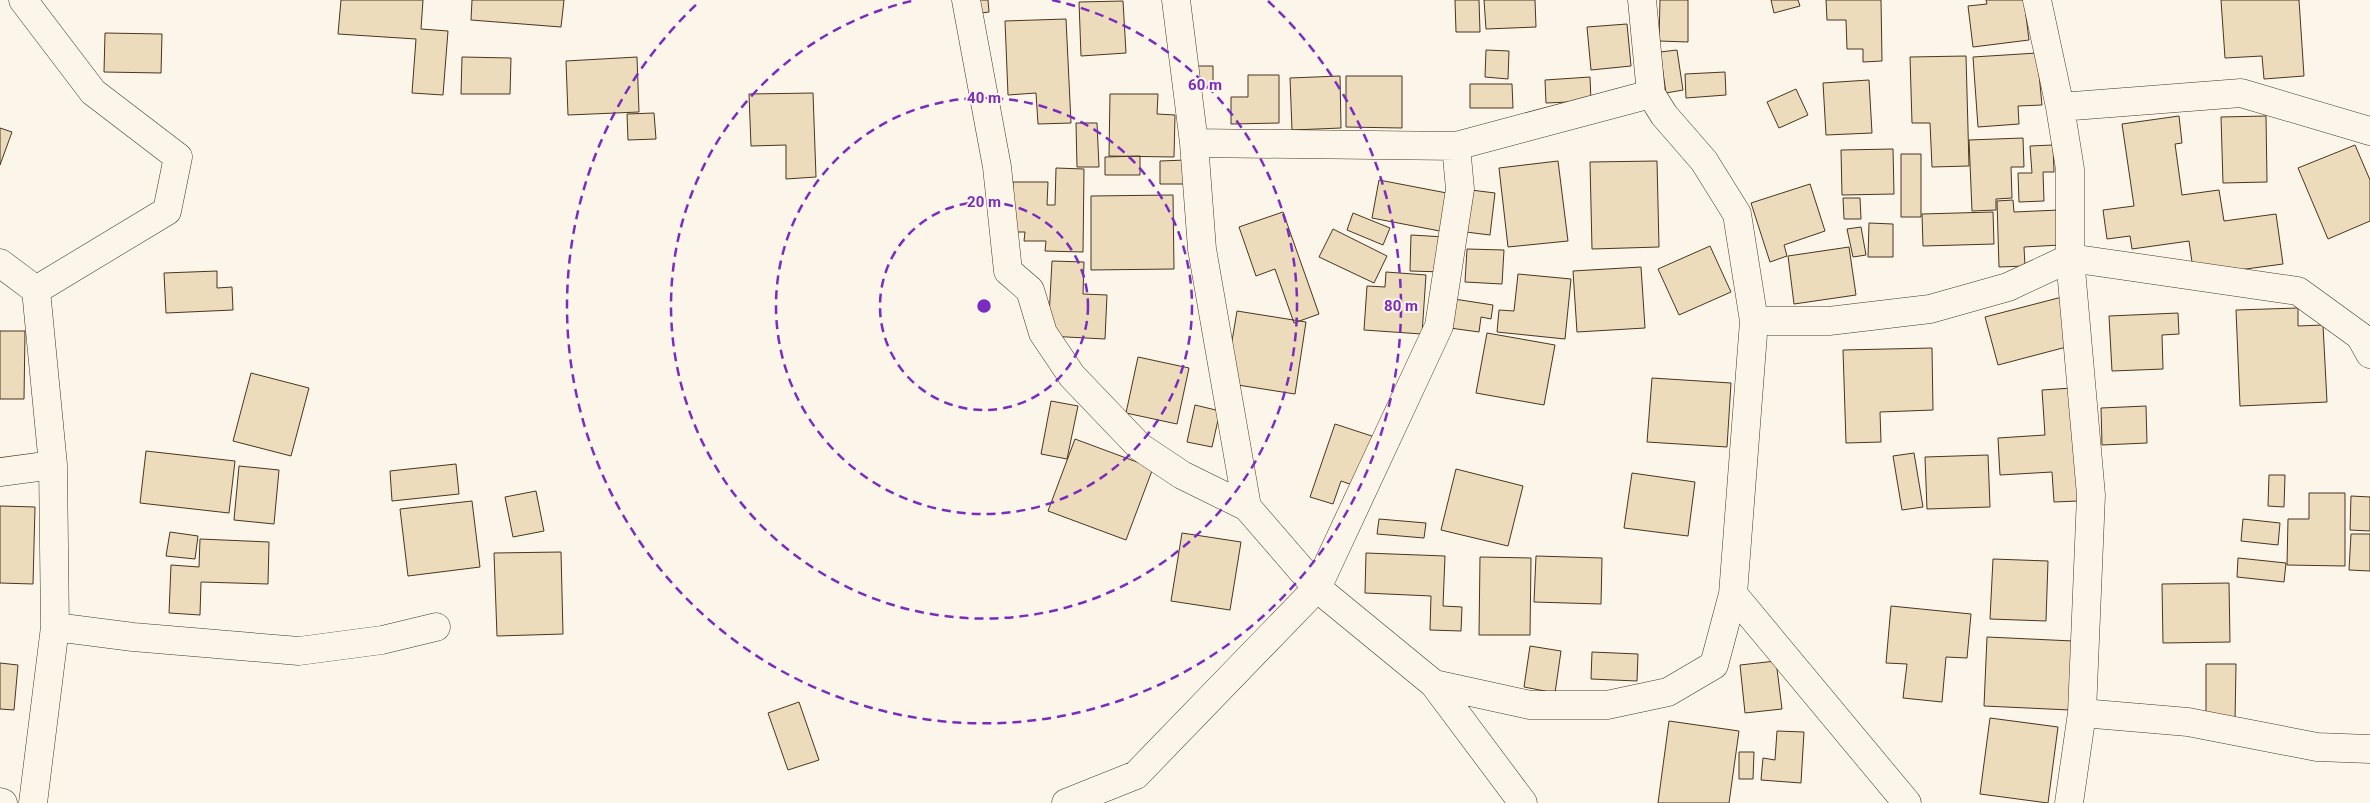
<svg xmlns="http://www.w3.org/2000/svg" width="2370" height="803" font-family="Roboto,sans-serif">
<rect width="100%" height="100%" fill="#fbf6e9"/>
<path fill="#ecdcbc" stroke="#4a3520" d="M341 0H423L421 29 448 31 443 95 412 93 416 39 338 34Z
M472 0H564L561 27 471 20Z
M971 0H988L989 12 973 14Z
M1455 0H1479L1480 32H1456Z
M1484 0H1535L1536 27 1486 29Z
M1660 0H1688V42L1659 41Z
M1771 0H1798L1800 6 1774 13Z
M1826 0H1881L1882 61 1863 62V49H1847L1846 20H1827Z
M1986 0H2024L2029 40 1973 47 1968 6 1987 4Z
M2221 0H2299L2304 76 2264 79 2262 56 2225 58Z
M1123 1 1126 53 1081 56 1079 2Z
M1066 19 1071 123 1038 124 1036 93 1008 95 1005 21Z
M1627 24 1631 66 1591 70 1587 27Z
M105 33 162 34 161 73 104 72Z
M1486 50 1509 51 1508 79 1485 77Z
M1677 50 1683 90 1666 93 1660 52Z
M2037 53 2042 105 2018 106 2019 124 1978 127 1973 57Z
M1966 56 1969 166 1932 167 1930 123H1912L1910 57Z
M462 57 511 58 510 94H461Z
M637 57 639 112 568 115 566 61Z
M1192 66H1213V88H1192Z
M1725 72 1726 95 1686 98 1685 74Z
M1248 75H1279V123L1231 124V97H1248Z
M1340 76 1341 128 1292 130 1290 78Z
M1346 76H1402V128L1346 127Z
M1590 77 1591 101 1546 103 1545 80Z
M1869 80 1872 133 1826 135 1823 83Z
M1470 84H1512L1513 108H1470Z
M1796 89 1808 115 1779 128 1767 102Z
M813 93 816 177 786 179V145L751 146 749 94Z
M1110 94H1158L1157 114 1175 115 1174 157 1109 156Z
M654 113 656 139 628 140 627 114Z
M2179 116 2182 143 2175 144 2182 195 2219 190 2224 221 2276 214 2283 264 2194 276 2189 241 2132 249 2130 236 2107 239 2103 210 2134 206 2122 124Z
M2266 116 2267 182 2223 183 2221 117Z
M1076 123H1097L1099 167H1077Z
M0 128 12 132 0 165Z
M2023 138 2024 167H2011L2012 198 1996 199V210L1972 211 1969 140Z
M2053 145 2054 172H2043L2044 201 2019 202 2018 173H2032L2030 146Z
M2355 145 2370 180V221L2328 239 2298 168Z
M1893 149 1894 194 1842 195 1841 150Z
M1901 154H1921V217H1901Z
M1140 156V175H1105V157Z
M1186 160V184H1160V161Z
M1558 161 1568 241 1508 247 1499 168Z
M1657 161 1659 247 1592 249 1590 162Z
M1056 168 1084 169 1083 252 1045 251 1046 241H1024L1025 232H1012L1013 182H1048L1047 205H1055Z
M1379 180 1452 194 1445 232 1372 218Z
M1810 184 1825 231 1784 245 1787 256 1770 262 1751 203Z
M1471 190 1495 193 1490 235 1466 232Z
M1173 195 1174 269 1091 270V196Z
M1843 198H1860L1861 219H1844Z
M2013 200 2014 212 2059 210 2060 245 2024 247 2025 266 1999 267 1997 201Z
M1283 212 1319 314 1294 323 1275 269 1256 276 1239 227Z
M1993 212 1994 244 1923 246 1922 214Z
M1353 213 1390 228 1383 245 1347 230Z
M1869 223 1893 224V257H1868Z
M1861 227 1866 255 1853 257 1847 229Z
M1333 229 1387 256 1374 283 1319 257Z
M1411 235 1445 237 1444 272 1410 271Z
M1710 246 1731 292 1679 315 1658 269Z
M1849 247 1856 295 1794 304 1788 256Z
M1467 249 1504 250 1502 284 1465 282Z
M1052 261 1084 262 1083 294 1107 295 1105 339 1048 336Z
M1641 267 1645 328 1577 332 1573 271Z
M217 271V288L232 287 233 310 166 313 164 273Z
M1386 272 1426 275 1422 334 1364 330 1367 286 1385 287Z
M1518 274 1571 279 1565 339 1497 332 1499 310 1514 311Z
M2062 297 2074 345 1998 365 1985 317Z
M1454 299 1493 305 1491 319 1481 317 1479 332 1450 328Z
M2298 308V326L2323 325 2327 402 2240 406 2236 310Z
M1237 311 1306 322 1295 394 1225 383Z
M2178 313 2179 334 2162 335 2163 369 2112 371 2109 316Z
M0 331H25L24 399H0Z
M1487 333 1555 345 1544 405 1476 393Z
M1932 348 1933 410 1880 412 1881 442 1846 443 1843 350Z
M1138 357 1189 368 1177 424 1126 413Z
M251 373 309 388 291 456 233 441Z
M1652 378 1731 383 1727 447 1647 442Z
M2072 388 2078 501 2054 502 2052 472 2000 475 1998 438 2045 435 2042 390Z
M1051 401 1078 406 1067 459 1041 454Z
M1195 405 1220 411 1212 447 1187 442Z
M2146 406 2147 443 2102 445 2101 408Z
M1335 424 1384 440 1367 490 1341 481 1333 504 1310 497Z
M1075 439 1153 468 1126 540 1048 511Z
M146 451 235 461 229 513 140 503Z
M1914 453 1923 507 1902 510 1893 456Z
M1988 455 1990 507 1927 509 1925 457Z
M456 464 459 494 392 501 390 471Z
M239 466 279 470 274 524 234 520Z
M1456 469 1523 486 1508 546 1441 530Z
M1632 473 1695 482 1688 536 1624 528Z
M2269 475H2285L2284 507 2268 506Z
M536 491 544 531 513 537 505 497Z
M2309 493H2345V566L2287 565 2288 519H2309Z
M2351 496 2370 497V531L2350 530Z
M472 501 480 567 408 576 400 509Z
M0 506 35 507 33 584 0 583Z
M1379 519 1426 523 1424 538 1377 534Z
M2243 519 2280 523 2278 545 2241 541Z
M170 532 198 536 195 559 166 556Z
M1182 533 1241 542 1230 610 1171 601Z
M2351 534H2370V571L2349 570Z
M200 539 269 542 268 584 201 582 200 615 169 613 171 565 199 567Z
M561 552 563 634 497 636 494 553Z
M1366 553 1445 556 1443 606 1462 607 1461 631 1430 630 1431 596 1365 593Z
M1536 556 1602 558 1601 604 1534 602Z
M1480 557 1531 558 1530 635H1479Z
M2238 558 2286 563 2284 582 2237 577Z
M1993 559 2048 561 2046 621 1990 619Z
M2229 583 2230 642 2163 643 2162 584Z
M1891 606 1971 614 1967 658 1946 657 1942 702 1903 698 1907 664 1886 663Z
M1987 637 2073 641 2070 710 1984 706Z
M1530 646 1561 651 1555 693 1524 687Z
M1592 652 1638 654 1637 681 1591 679Z
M1776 661 1782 709 1745 713 1740 665Z
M0 663 18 665 14 710 0 709Z
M2206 664H2236L2235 721H2206Z
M799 702 819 760 788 770 768 713Z
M1990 718 2058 727 2048 803 1980 794Z
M1669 721 1739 731 1729 803H1658Z
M1777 731 1804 732 1801 783 1761 780 1763 758 1775 760Z
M1739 752H1754L1753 779H1739Z"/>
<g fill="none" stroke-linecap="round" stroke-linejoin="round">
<g stroke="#4a3520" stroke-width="29">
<path id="minor" d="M23 0 93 92 178 157 167 211 36 290 53 465 55 627 33 803
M966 0 997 167 1008 271 1030 290 1043 333 1072 376 1140 447 1182 475 1247 507
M1176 0 1194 143 1202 249 1247 507 1317 588 1434 684 1530 705H1607L1668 692 1714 665 1733 594 1754 321 1737 214 1704 161 1664 115 1651 94 1642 0
M2037 0 2060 107 2070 169V258L2091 495 2082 713 2069 803
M2060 107 2241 93 2370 131
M1194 143 1456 146 1651 94
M0 263 36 290
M1754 321H1829L1930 309 2008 287 2070 258 2298 291 2360 336 2370 354
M0 472 53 465
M1733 594 1907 803
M55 627 133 637 299 651 382 640 436 627
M1434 684 1523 803
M2082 713 2188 722 2317 747 2370 749
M0 802 3 803
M1066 803 1136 775 1317 588 1439 326 1460 189 1456 146"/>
</g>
<use href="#minor" stroke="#fbf6e9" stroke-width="28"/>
</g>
<g fill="none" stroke="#7b2cbf" stroke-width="2.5" stroke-dasharray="9 6">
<circle cx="984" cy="306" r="104"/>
<circle cx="984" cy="306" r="208"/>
<path d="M1052 0A313 313 0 1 1 916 0"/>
<path d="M1268 1A417 417 0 1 1 700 1"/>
</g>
<circle cx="984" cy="306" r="8" fill="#7b2cbf" stroke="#fbf6e9" stroke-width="2.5"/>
<g font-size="15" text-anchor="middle" font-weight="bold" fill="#7b2cbf" stroke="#fbf6e9" stroke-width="4" stroke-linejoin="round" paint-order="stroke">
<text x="1205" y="90">60 m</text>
<text x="984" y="103">40 m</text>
<text x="984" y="207">20 m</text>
<text x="1401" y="311">80 m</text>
</g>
</svg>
